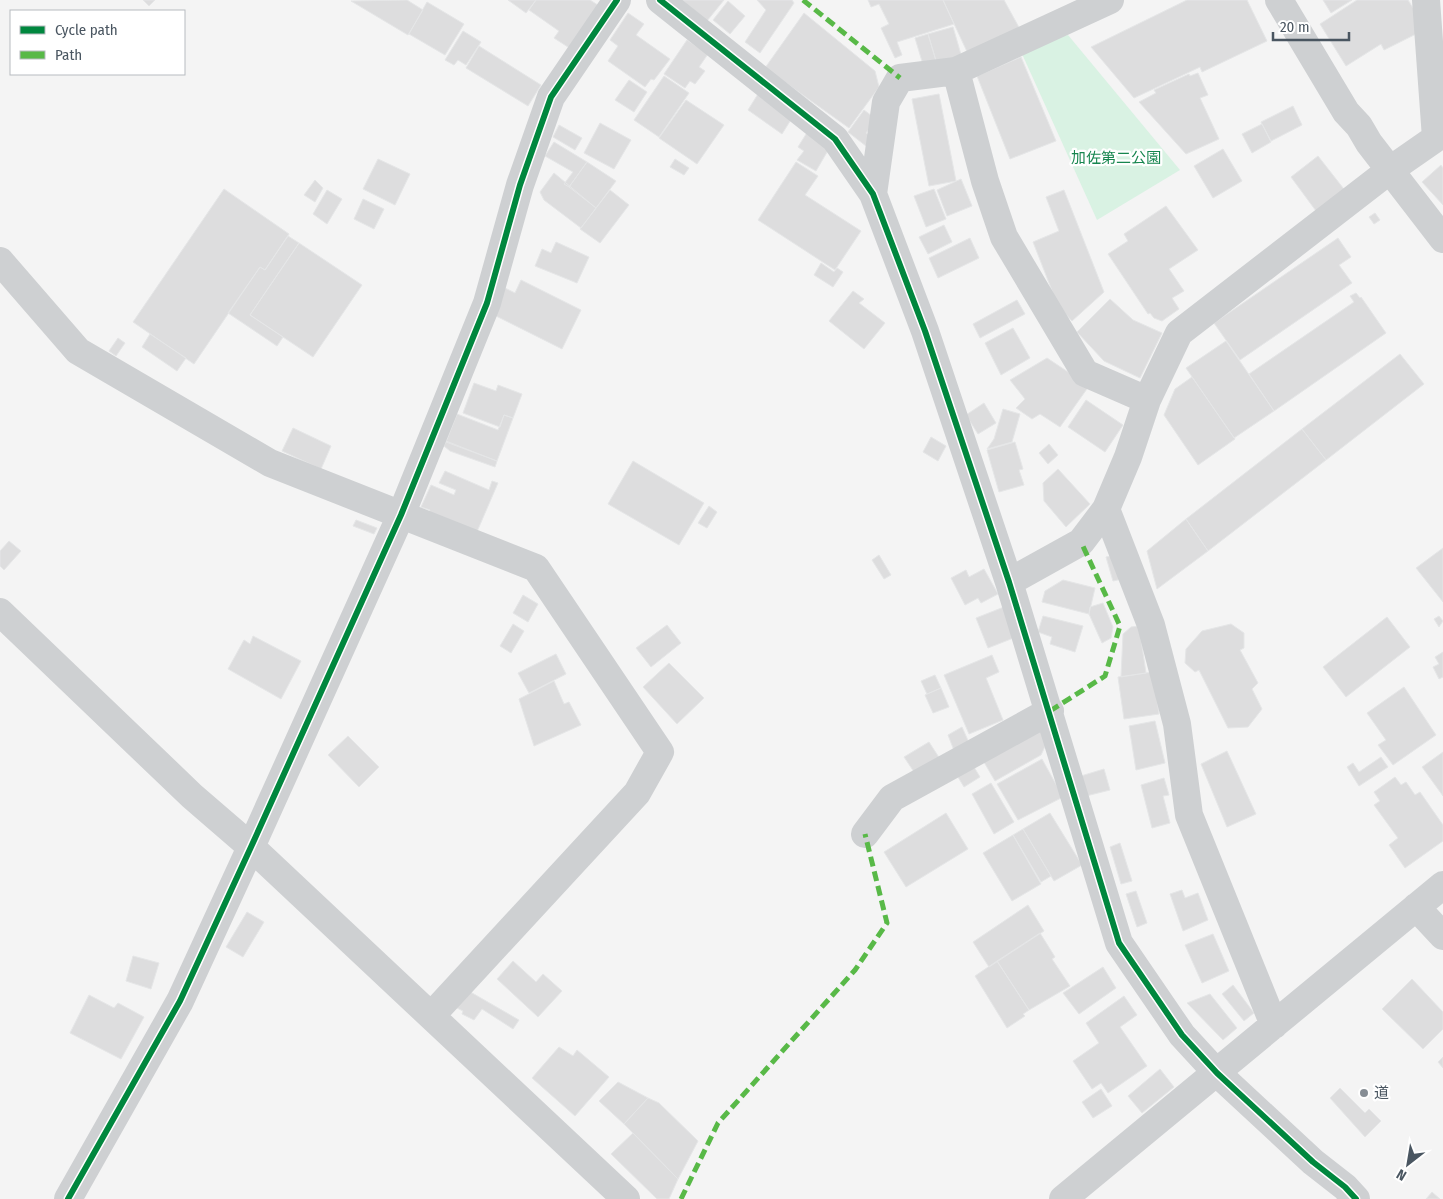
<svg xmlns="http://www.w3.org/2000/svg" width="1443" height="1199" font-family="'Fira Sans Condensed','Noto Sans JP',sans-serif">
<rect width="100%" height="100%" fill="#f4f4f4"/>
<path fill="#d9f2e3" d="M1068 35 1180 170 1097 220 1018 45Z"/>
<path fill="#ddddde" stroke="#e5e6e7" d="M143 0H155L149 6Z
M407 0 423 10 408 35 351 1Z
M508 0H536L526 13Z
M536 0H590L601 7 571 49 554 38 559 31 529 10Z
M682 0H724L707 21Z
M757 0H792L794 3 760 53 745 42 766 10Z
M868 0H943L954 24 897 42 902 55 895 58 881 28 889 24 879 4 871 7Z
M943 0H1004L1021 31 969 56Z
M1187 0H1247L1267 41 1202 72 1200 67 1134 98 1091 47Z
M1323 0H1352L1331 13Z
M1357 0H1408L1420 19V32L1384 50 1381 44 1346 66 1320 24Z
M728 1 745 16 730 34 713 20Z
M427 2 464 24 445 55 409 34Z
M628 13 644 24 636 35 670 59 654 80 651 79 645 87 608 61 618 46 610 40Z
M804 13 875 71 879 87 849 128 765 68Z
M953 27 962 58 937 64 928 34Z
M463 31 481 42 466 65 458 60 454 65 445 60Z
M928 34 937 64 924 68 915 38Z
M687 40 708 54 699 67 705 71 695 84 690 81 685 88 664 74Z
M479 46 541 85 528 106 466 68Z
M1021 57 1056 141 1010 159 977 76Z
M1198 73 1208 95 1200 98 1219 139 1186 154 1139 102 1156 93 1154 90 1189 74 1190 76Z
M664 76 689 93 659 137 634 120Z
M629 80 647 92 634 112 615 100Z
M758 94 792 118 782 134 748 110Z
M939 94 956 181 929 186 912 99Z
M686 100 724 125 697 164 659 138Z
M1293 106 1302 125 1271 141 1261 122Z
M864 110 876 119 866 133 873 138 866 146 848 132Z
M600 123 631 140 614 169 584 153Z
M1262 124 1271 142 1252 153 1242 134Z
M559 125 582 138 575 150 553 137Z
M808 131 830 147 816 171 797 160 804 151 798 147Z
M554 142 587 162 569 187 564 184 573 172 545 156Z
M1223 149 1242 181 1213 198 1194 166Z
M1318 156 1347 193 1319 215 1291 177Z
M378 159 410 174 395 205 363 189Z
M675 159 689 168 684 175 670 167Z
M587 162 616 181 596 208 569 187Z
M796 162 818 176 805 195 861 231 835 270 758 220Z
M1441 165 1443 168V205L1422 182Z
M554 173 596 208 581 228 544 200 540 192Z
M961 179 972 206 947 216 937 190Z
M315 180 323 188 315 202 304 195Z
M224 189 289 234 265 270 260 267 194 364 133 322Z
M934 189 946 219 926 227 914 196Z
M327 190 342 199 327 224 313 214Z
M610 190 629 205 600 243 580 229Z
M1064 190 1104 292 1072 321 1058 306 1033 242 1059 231 1046 197Z
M363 199 384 209 374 229 354 219Z
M1166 206 1198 250 1169 269 1184 291 1172 298 1179 309 1162 321 1154 318 1150 313 1148 314 1108 254 1128 241 1124 234Z
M1375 213 1380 220 1374 224 1369 217Z
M944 225 952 242 928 254 919 237Z
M288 236 299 243 250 315 283 337 277 346 228 313 260 267 265 270Z
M970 238 979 258 938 278 929 258Z
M1338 238 1351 257 1339 265 1352 283 1240 360 1214 323Z
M556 242 589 257 577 283 535 266 542 249 551 253Z
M299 243 362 285 313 357 250 315Z
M821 263 834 272 837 268 843 272 833 287 814 275Z
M521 280 581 310 562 349 492 314 505 288 515 293Z
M853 291 864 299 859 303 885 323 864 349 829 321Z
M1356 293 1360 298 1361 297 1386 333 1274 411 1249 374 1354 302 1350 296Z
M1110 299 1133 320 1162 333 1140 378 1104 361 1077 332Z
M1017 300 1025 314 980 338 973 324Z
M1013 328 1030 358 1001 375 985 343Z
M150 334 186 358 177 371 142 347Z
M118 338 125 343 116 356 109 351Z
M1226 341 1274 411 1234 438 1186 368Z
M1400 354 1424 384 1326 460 1302 429Z
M1047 358 1089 386 1060 427 1040 414 1032 419 1016 408 1025 399 1010 380Z
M1192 377 1235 439 1198 465 1164 415 1175 389Z
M474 383 496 391 498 385 522 394 513 418 504 415 500 427 463 413Z
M1086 400 1123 425 1105 452 1068 427Z
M984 403 996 423 978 434 966 415Z
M1003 409 1020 414 1012 442 987 449 994 439Z
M457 414 498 430 504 415 513 418 497 461 446 442Z
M293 428 331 446 321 469 282 451Z
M1302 429 1326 460 1208 551 1186 519Z
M931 437 946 446 938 461 923 452Z
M446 441 497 461 495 467 450 451 444 446Z
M1015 442 1023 469 1019 470 1024 485 999 492 987 450Z
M1049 444 1058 455 1048 464 1039 453Z
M633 461 704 503 679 545 608 504Z
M1058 469 1090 504 1066 527 1044 501 1043 483Z
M445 471 489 490 492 481 498 483 476 534 428 514 430 510 421 507 431 485 454 495 456 490 439 483Z
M709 506 717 512 707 528 698 523Z
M1186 519 1208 551 1157 589 1147 551Z
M356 520 377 528 374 534 353 526Z
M9 541 21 551 4 570 0 566V551Z
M1443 548V602L1416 568Z
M879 555 891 575 884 579 872 560Z
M1116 555 1122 579 1113 581 1106 557Z
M984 569 998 594 981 603 978 598 965 605 951 578 966 570 969 577Z
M1063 580 1095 588 1089 614 1042 602 1045 591Z
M523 595 538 604 528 622 513 613Z
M1103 603 1113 627 1111 638 1102 643 1089 614 1090 607Z
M1004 607 1016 637 988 648 976 618Z
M1043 616 1083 626 1075 652 1050 644 1052 637 1038 632Z
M1439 616 1443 621 1439 627 1434 619Z
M1387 617 1410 647 1346 697 1323 667Z
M513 624 524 631 511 653 500 646Z
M1231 624 1244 633V648L1240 650 1258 683 1252 689 1262 709 1248 727 1228 728 1199 670 1195 672 1185 663 1186 649 1202 631Z
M667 625 681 643 651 667 636 648Z
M1139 626 1146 673 1121 677 1123 634 1131 627Z
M253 636 301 661 281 699 228 669 244 640 250 644Z
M1443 652V677L1439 679 1433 667 1439 664 1435 657Z
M556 654 566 674 529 693 518 673Z
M992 655 999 672 986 678 1003 720 969 734 944 675Z
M669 663 704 698 677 724 643 687Z
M1153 672 1159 714 1124 719 1118 677Z
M935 675 941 688 927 694 921 681Z
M554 681 564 704 569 702 581 725 534 746 519 699Z
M1404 687 1436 735 1393 765 1378 745 1386 740 1367 713Z
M941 688 949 707 933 713 925 695Z
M1155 721 1165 763 1136 770 1129 726Z
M1037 725 1047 742 1041 755 995 781 981 757Z
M962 727 970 745 955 753 948 735Z
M348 736 379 767 359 787 328 755Z
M929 742 940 759 916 775 904 757Z
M1227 751 1256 814 1227 827 1201 764Z
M1443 752V796L1422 767Z
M1381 757 1388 767 1359 786 1347 767 1353 763 1359 772Z
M1042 759 1063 797 1018 820 997 784Z
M971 762 980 777 964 787 955 772Z
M1104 769 1110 790 1086 796 1081 776Z
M1395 777 1401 785 1406 782 1415 795 1420 792 1443 825V841L1405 868 1389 845 1398 838 1374 805 1380 801 1374 792Z
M1164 778 1169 795 1163 796 1170 823 1152 828 1141 785Z
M991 783 1014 822 994 834 972 794Z
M946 813 968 849 906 887 884 852Z
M1050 813 1082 865 1054 881 1023 829Z
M1023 829 1051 876 1041 882 1013 835Z
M1013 835 1041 884 1012 901 983 853Z
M1120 843 1132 881 1121 884 1110 847Z
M1182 890 1185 898 1198 893 1208 920 1183 931 1170 894Z
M1136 891 1147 923 1137 927 1126 894Z
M1028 905 1044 931 989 967 973 942Z
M247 912 264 922 243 957 226 947Z
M1040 933 1055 957 1052 959 1070 986 1029 1010 997 961Z
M1213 934 1229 971 1202 983 1185 945Z
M133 956 159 963 151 989 126 981Z
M513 961 536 982 543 974 562 991 538 1017 497 979Z
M997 961 1029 1010 1023 1014 1025 1016 1007 1028 975 976Z
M1103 967 1116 988 1079 1014 1063 993Z
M1412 979 1443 1012V1029L1423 1049 1382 1009Z
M1233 985 1254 1013 1244 1021 1222 994Z
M467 990 519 1020 513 1029 482 1009 474 1020 462 1014 463 1011 457 1008Z
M1210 994 1237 1028 1223 1040 1187 1003Z
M89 995 114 1008 118 1003 144 1017 121 1059 70 1033Z
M1124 996 1137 1015 1120 1027 1147 1066 1108 1093 1101 1083 1092 1089 1073 1061 1099 1043 1086 1023Z
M559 1047 573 1056 577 1050 609 1077 575 1116 532 1078Z
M1443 1057V1068L1438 1062Z
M1160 1069 1174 1087 1142 1113 1128 1096Z
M618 1082 648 1098 624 1124 599 1101Z
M1340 1088 1365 1113 1369 1109 1381 1121 1365 1137 1330 1098Z
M1101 1089 1112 1106 1093 1118 1082 1102Z
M648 1098 659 1103 698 1141 678 1179 624 1124Z
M633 1133 678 1179 669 1199H657L611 1154Z
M1432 1192 1440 1199H1426Z"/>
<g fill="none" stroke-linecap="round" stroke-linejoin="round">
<path stroke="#ced0d2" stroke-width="28" d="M660 0 835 139 873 194 925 331 1009 582 1119 943 1182 1035 1217 1073 1313 1162 1345 1187 1356 1199
M1279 0 1346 112 1359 126 1369 143 1443 239
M956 71 985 181 1004 237 1085 373 1147 400
M873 194 886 102 900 78 956 71 1110 0
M0 261 78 351 270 463 536 568 660 752 637 793 431 1016
M1106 509 1151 625 1177 724 1189 815 1274 1025
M1009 582 1081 542 1106 509 1128 457 1147 400 1179 333 1390 170 1436 138 1426 0
M0 612 192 796 251 847 626 1199
M865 834 892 798 1050 711
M1416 907 1443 936
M68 1199 180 1001 251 847 401 515 487 303 520 185 551 97 617 0
M1063 1199 1443 885"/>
<path stroke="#58b947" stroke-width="5" stroke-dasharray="10 5" stroke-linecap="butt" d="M803 0 900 78
M1050 711 1105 676 1120 626 1081 542
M681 1199 718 1123 855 970 887 923 865 834"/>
<g stroke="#fff" stroke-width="9">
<path id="cycleway" d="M660 0 835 139 873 194 925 331 1009 582 1119 943 1182 1035 1217 1073 1313 1162 1345 1187 1356 1199
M68 1199 180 1001 251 847 401 515 487 303 520 185 551 97 617 0"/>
</g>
<use href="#cycleway" stroke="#00873e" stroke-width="6"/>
</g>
<circle fill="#868d94" stroke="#fff" stroke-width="2" cx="1364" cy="1093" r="5"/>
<g text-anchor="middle" stroke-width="4.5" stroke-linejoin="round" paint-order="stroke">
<g font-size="15" fill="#17864f" stroke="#fff">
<text x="1116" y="163">加佐第二公園</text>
</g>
<g font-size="15" fill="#4a5661" stroke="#fff" text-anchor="start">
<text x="1374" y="1098">道</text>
</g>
</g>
<rect x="10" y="10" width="175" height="65" fill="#ffffff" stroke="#b7bbc0"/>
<rect x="20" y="26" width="25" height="8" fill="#00873e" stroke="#b7bbc0"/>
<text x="55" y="35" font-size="15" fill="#4a5661">Cycle path</text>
<rect x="20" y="51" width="25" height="8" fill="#58b947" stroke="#b7bbc0"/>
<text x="55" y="60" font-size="15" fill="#4a5661">Path</text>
<g transform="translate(1408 1164) rotate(211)" stroke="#ffffff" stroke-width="4" paint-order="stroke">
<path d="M0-4L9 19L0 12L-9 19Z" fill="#4a5661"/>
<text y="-8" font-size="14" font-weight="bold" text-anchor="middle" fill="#4a5661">N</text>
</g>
<path d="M1273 32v8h76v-8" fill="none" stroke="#4a5661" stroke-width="2.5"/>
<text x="1280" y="32" font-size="15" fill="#4a5661" stroke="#ffffff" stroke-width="4" paint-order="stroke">20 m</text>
</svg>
